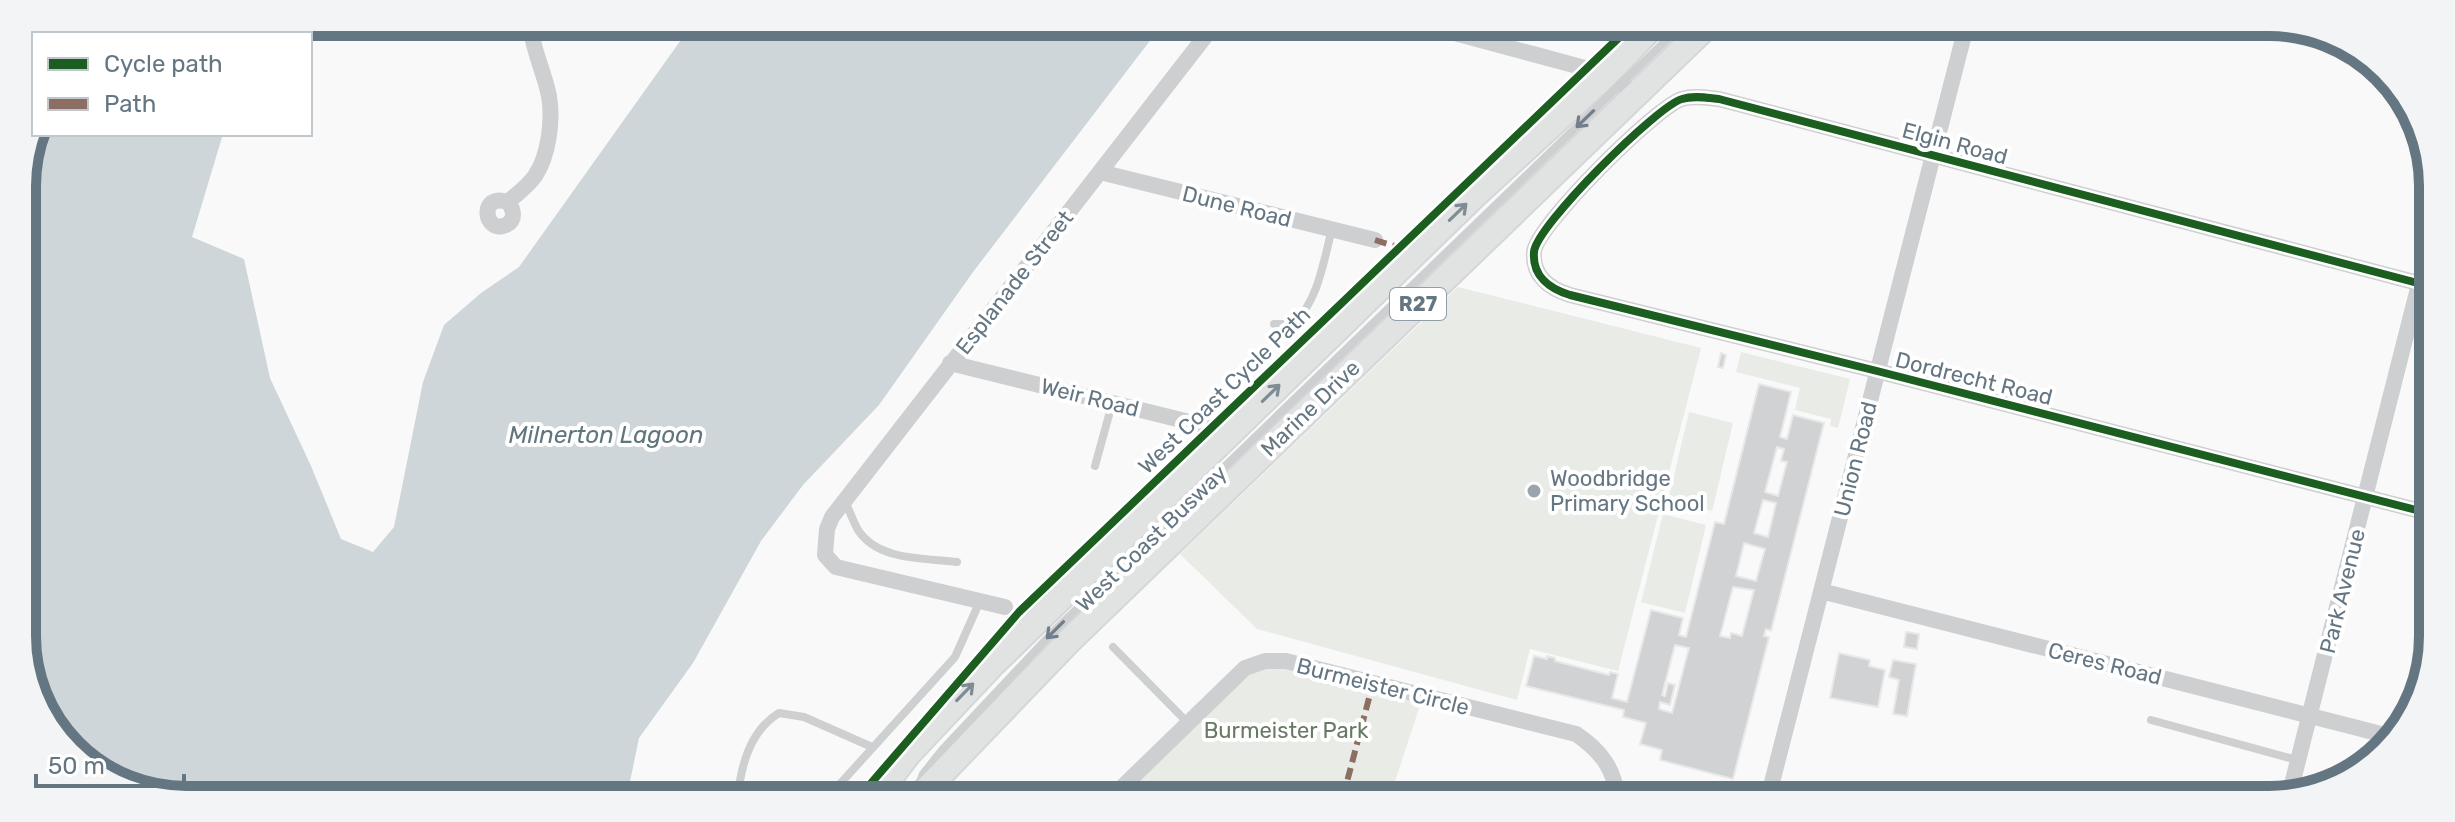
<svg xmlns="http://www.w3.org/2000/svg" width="2455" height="822" font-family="Rubik,sans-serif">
<rect width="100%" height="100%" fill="#f9f9f9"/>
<path fill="#e8ebe6" d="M1458 287 1701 348 1618 671 1530 649 1517 700 1257 629 1180 554Z
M1741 352 1850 379 1838 428 1830 426 1831 419 1795 410 1800 388 1736 372Z
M1689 412 1733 423 1712 511 1668 501Z
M1663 514 1706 525 1685 613 1641 602Z
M1265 661 1423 696 1390 797H1112Z"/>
<path fill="#ced6d9" d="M186 22H258L254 34H125Z
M693 23 1162 25 973 272 879 405 803 485 761 541 693 663 639 738 627 796 143 794 63 744 25 668 22 176 34 126V134H223L192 237 244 259 270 378 311 466 341 539 373 552 394 527 423 382 444 325 481 293 519 267Z"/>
<path fill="#d0d2d3" stroke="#e8e8e8" stroke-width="2" fill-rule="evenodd" d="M1721 353 1726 355 1723 368 1718 367Z
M1759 384 1791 392 1780 437 1787 439 1793 415 1824 423 1771 631 1766 629 1764 636 1769 637 1733 779 1660 760 1662 750 1640 744 1646 723 1623 717 1624 710 1526 686 1534 656 1547 659V656L1555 658V661L1609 675 1610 672 1618 674 1612 698 1627 702 1651 610 1683 618 1679 635 1686 637 1715 522 1724 524ZM1777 447 1784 449 1781 461 1787 462 1778 496 1765 492ZM1763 500 1776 503 1768 537 1754 533ZM1744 543 1765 549 1756 581 1736 576ZM1733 587 1754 590 1742 636 1731 633 1730 638 1720 636ZM1675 645 1689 648 1672 713 1659 709 1660 702 1670 705 1675 685 1668 683 1665 696 1662 695Z
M1906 632 1919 634 1917 649 1904 647Z
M1839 653 1870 660 1869 666 1885 670 1878 707 1830 698Z
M1893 660 1916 664 1907 716 1893 714 1899 680 1889 677Z"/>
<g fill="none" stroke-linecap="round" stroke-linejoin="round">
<g stroke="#d5d6d7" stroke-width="28">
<path id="primary" d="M876 796 909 753 993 664 1473 197 1607 74 1653 26
M920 796 1069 641 1707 26"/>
</g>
<path stroke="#cecfd0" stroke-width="8" d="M1274 324H1294C1319 298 1323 263 1332 229
M1095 466 1112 404
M845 501C849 510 853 521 858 530 878 561 925 558 957 562
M1113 647 1188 723
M2151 720 2297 760
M918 787 923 774 942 750 1052 633 1681 26
M738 796C741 765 751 730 779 713L804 717 872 747
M829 796 955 657 980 601"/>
<path stroke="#cecfd0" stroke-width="16" d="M1425 25 1607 74 1635 93
M1100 172 1375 240
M508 202C514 210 516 220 506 225 484 235 478 192 508 202 517 194 528 186 535 176 549 155 553 120 549 96 544 71 532 49 530 23
M950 363 1230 432
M2428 513 1877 371 1570 295C1550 289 1532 276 1534 252 1536 226 1657 106 1682 99 1694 95 1708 98 1719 99L2429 286
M1821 591 2389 736
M1005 607 836 567 825 555 827 529 832 517 1214 25
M2289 796 2429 245
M1112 797 1245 668 1265 661H1286L1576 734C1600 750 1615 769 1617 798
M1768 798 1966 27"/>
<use href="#primary" stroke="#e1e2e2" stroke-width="24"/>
<path stroke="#8d6e63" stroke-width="6" stroke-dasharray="12 6" stroke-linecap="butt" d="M1375 240 1397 247
M1343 797 1373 683"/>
<g stroke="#fff" stroke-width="13">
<path id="cycleway" d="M2428 513 1877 371 1570 295C1550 289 1532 276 1534 252 1536 226 1657 106 1682 99 1694 95 1708 98 1719 99L2429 286
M860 796 1019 612 1631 26"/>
</g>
<use href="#cycleway" stroke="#1b5e20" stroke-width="8"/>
</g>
<defs><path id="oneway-shaft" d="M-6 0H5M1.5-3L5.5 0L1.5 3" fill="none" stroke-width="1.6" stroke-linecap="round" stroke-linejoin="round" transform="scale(2)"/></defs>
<g stroke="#707f8b">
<use href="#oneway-shaft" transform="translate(1585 119) rotate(136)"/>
<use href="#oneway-shaft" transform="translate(1055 630) rotate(135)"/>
</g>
<g stroke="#7e8c96">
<use href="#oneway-shaft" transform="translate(1458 212) rotate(-44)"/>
<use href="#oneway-shaft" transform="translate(1271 393) rotate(-44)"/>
<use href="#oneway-shaft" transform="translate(965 692) rotate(-46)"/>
</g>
<circle fill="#99a4ac" stroke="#fff" stroke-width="3" cx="1534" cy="491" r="8"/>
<g text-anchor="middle" stroke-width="8" stroke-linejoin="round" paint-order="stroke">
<rect fill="#fff" stroke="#939fa8" stroke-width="2" x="1390" y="288" width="56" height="32" rx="6"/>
<g font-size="20" font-weight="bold" fill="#657683">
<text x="1418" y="311">R27</text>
</g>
<g font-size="22" fill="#657683" stroke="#fff">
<text transform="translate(1955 143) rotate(15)" y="8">Elgin Road</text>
<text transform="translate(1237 206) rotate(14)" y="8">Dune Road</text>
<text transform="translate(1014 282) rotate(-52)" y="8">Esplanade Street</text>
<text transform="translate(1974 378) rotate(14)" y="8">Dordrecht Road</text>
<text transform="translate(1224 390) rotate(-44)" y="8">West Coast Cycle Path</text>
<text transform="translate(1090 397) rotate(14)" y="8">Weir Road</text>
<text transform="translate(1310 408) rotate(-44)" y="8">Marine Drive</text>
<text transform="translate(1855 459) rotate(-76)" y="8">Union Road</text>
<text transform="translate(1151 538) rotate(-44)" y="8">West Coast Busway</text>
<text transform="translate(2342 591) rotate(-76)" y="8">Park Avenue</text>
<text transform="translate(2105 663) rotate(14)" y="8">Ceres Road</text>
<text transform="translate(1383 686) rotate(14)" y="8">Burmeister Circle</text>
</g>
<g font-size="22" fill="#657683" stroke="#fff" text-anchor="start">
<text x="1550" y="486">Woodbridge<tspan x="1550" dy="25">Primary School</tspan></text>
</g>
<g font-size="22" fill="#687a64" stroke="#fff">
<text x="1286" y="738">Burmeister Park</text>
</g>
<g font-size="24" font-style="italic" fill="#60757c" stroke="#fff">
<text x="606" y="443">Milnerton Lagoon</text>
</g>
</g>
<path d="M0 0H2455V822H0ZM186 36H2269A150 150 0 0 1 2419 186V636A150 150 0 0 1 2269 786H186A150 150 0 0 1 36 636V186A150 150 0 0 1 186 36Z" fill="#f3f4f5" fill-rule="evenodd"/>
<path fill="none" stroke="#657683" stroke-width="10" d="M186 36H2269A150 150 0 0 1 2419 186V636A150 150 0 0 1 2269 786H186A150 150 0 0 1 36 636V186A150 150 0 0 1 186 36Z"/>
<rect x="32" y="32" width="280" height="104" fill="#ffffff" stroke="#c1c8cd" stroke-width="2"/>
<rect x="48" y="58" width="40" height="12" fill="#1b5e20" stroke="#c1c8cd" stroke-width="2"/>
<text x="104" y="72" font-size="24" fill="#657683">Cycle path</text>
<rect x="48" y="98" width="40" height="12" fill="#8d6e63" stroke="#c1c8cd" stroke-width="2"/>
<text x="104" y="112" font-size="24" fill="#657683">Path</text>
<path d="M36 774v12h148v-12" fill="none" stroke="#657683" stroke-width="4"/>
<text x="48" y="774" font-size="24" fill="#657683" stroke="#ffffff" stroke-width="6" paint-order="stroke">50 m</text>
</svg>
